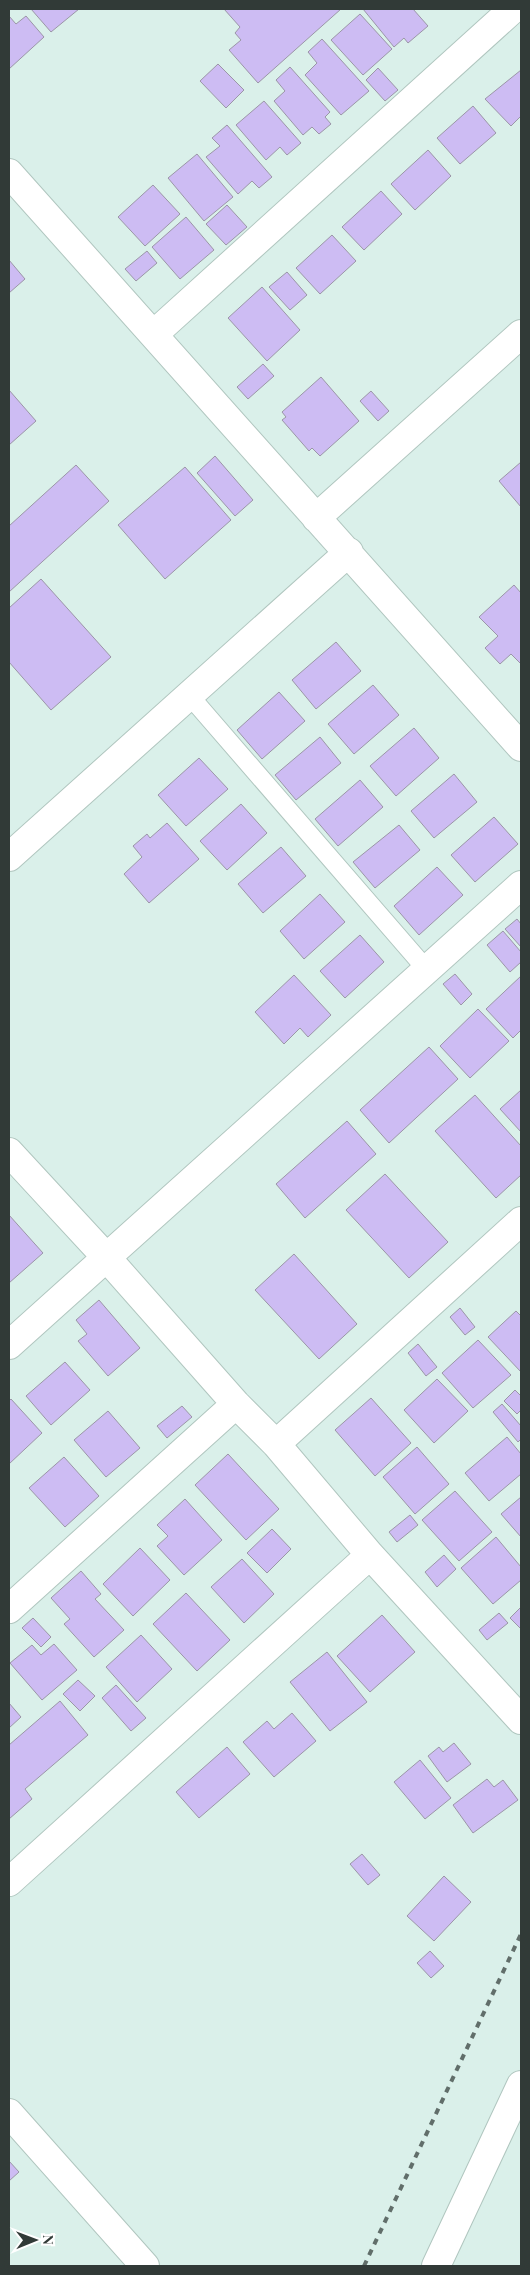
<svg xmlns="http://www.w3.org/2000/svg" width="530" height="2275" font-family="'Playfair Display',serif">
<rect width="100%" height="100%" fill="#daf0ea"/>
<path fill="#cdbcf3" stroke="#9b96a7" d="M31 9H79L51 32Z
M224 9H341L258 83 229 50 241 40 235 33 240 27Z
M363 9H413L428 26 408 43 404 38 394 47Z
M360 14 392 49 363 75 331 40Z
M9 16 16 24 26 16 44 37 9 69Z
M322 39 369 91 341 115 305 75 317 63 308 52Z
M218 64 244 90 226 108 200 81Z
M290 67 330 112 325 117 331 124 319 134 312 127 303 135 274 101 285 91 276 80Z
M378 68 398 90 385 101 366 80Z
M521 70V116L511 126 485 99Z
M264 101 301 143 287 155 280 147 266 160 236 125Z
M473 106 496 133 460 164 437 138Z
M227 125 272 177 259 188 252 181 238 194 206 157 220 146 212 138Z
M428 150 451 176 415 210 391 184Z
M197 154 233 197 204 221 168 178Z
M153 185 180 214 145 246 118 217Z
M381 191 402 214 364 250 342 227Z
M227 205 247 227 226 245 206 224Z
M186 217 214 250 180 279 152 247Z
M332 235 356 261 320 294 296 268Z
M147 251 157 263 136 281 125 269Z
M9 260 25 279 9 293Z
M287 272 307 295 290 310 269 287Z
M262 287 300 330 267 361 228 318Z
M263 364 274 376 248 399 237 387Z
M321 377 359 421 320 456 312 448 309 451 282 420 286 417 282 412Z
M9 390 36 421 9 445Z
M371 391 389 411 378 421 360 401Z
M215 456 253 500 235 516 197 473Z
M521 462V507L499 481Z
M76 465 109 501 9 592V526Z
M185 467 231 520 165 579 118 525Z
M41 579 111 657 51 710 9 662V608Z
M514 585 521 593V664L511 654 500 664 485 648 498 636 479 617Z
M336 642 361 671 316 709 292 680Z
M373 685 399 715 354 754 328 724Z
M279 692 305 721 262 759 237 730Z
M414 728 439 758 396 796 370 766Z
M320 737 341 763 296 800 275 775Z
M199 758 228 789 186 826 158 795Z
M454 774 477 802 434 838 411 811Z
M360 780 383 807 338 846 315 819Z
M241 804 267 833 227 870 200 841Z
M494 817 518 844 475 882 451 855Z
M167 823 199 859 149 903 124 874 142 857 133 846 147 834 150 838Z
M399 825 420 850 375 888 353 862Z
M281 847 306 876 263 913 238 884Z
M437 867 463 895 419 935 394 906Z
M320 894 345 922 304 959 280 931Z
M517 919 521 924V947L505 929Z
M503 931 521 952V962L510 972 487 945Z
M360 935 384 962 345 998 320 971Z
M455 974 472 994 461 1005 443 984Z
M294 975 331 1015 308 1037 300 1028 284 1044 255 1012Z
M521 976V1030L513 1038 486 1009Z
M478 1009 509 1041 470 1078 440 1046Z
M429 1047 458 1079 389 1143 360 1110Z
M521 1090V1132L500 1109Z
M475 1095 521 1146V1175L496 1198 435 1131Z
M347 1121 376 1154 305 1218 276 1184Z
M385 1174 448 1242 409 1278 346 1210Z
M9 1215 43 1253 9 1283Z
M294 1254 357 1324 319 1359 255 1290Z
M99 1300 140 1348 108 1376 78 1341 87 1334 76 1320Z
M460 1308 475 1327 465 1335 450 1317Z
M516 1311 521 1316V1372L488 1337Z
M478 1340 511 1375 473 1408 442 1373Z
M418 1344 437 1367 426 1376 408 1353Z
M65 1362 90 1390 51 1425 26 1396Z
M437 1379 468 1411 434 1443 404 1410Z
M515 1390 521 1396V1410L517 1414 504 1401Z
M371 1398 411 1443 375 1476 335 1430Z
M11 1399 42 1433 9 1464V1401Z
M502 1404 521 1426V1439L518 1442 493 1412Z
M182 1406 192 1417 167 1438 157 1426Z
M108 1411 140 1448 106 1477 74 1440Z
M507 1437 521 1454V1474L489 1501 465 1473Z
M417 1447 449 1484 415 1514 383 1477Z
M228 1454 279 1509 246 1540 195 1485Z
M64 1457 99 1496 65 1527 29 1488Z
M455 1491 492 1532 459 1561 422 1520Z
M521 1497V1537L501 1514Z
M185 1499 222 1540 184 1575 157 1546 168 1536 157 1525Z
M410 1515 418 1525 397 1542 389 1532Z
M272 1529 291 1549 267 1573 247 1553Z
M496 1537 521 1567V1580L493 1604 461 1568Z
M140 1548 170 1580 133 1616 103 1584Z
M444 1555 456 1569 437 1587 425 1572Z
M242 1559 274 1594 244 1623 211 1587Z
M81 1571 101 1594 95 1599 124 1630 94 1657 64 1624 70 1619 51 1598Z
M186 1593 230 1640 197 1671 153 1624Z
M521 1607V1629L510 1618Z
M499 1613 508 1623 487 1640 479 1630Z
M382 1615 415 1652 370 1692 337 1656Z
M33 1618 51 1637 41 1647 22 1628Z
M141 1635 172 1669 137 1702 106 1667Z
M54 1644 77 1670 42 1700 10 1663 32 1645 41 1655Z
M327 1652 367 1702 330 1731 290 1682Z
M78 1680 95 1696 80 1711 63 1694Z
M116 1685 146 1718 131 1731 102 1698Z
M60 1701 88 1735 25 1789 32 1799 9 1819V1745Z
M9 1703 21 1717 9 1728Z
M292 1713 316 1741 274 1777 243 1742 267 1721 274 1729Z
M454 1743 471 1764 447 1782 428 1756 439 1747 443 1752Z
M227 1747 250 1774 199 1818 176 1792Z
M420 1760 451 1798 425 1819 394 1782Z
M487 1779 494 1787 503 1780 518 1800 473 1833 453 1805Z
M362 1854 380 1875 368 1885 350 1864Z
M444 1876 471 1902 434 1941 407 1916Z
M430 1951 444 1966 431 1978 417 1963Z
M9 2161 19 2172 9 2181Z"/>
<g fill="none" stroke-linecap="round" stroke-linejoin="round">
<g stroke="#b0c6bf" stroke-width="20">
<path id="service" d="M189 695 427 970"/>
</g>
<g stroke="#b0c6bf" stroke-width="30">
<path id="minor" d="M9 173 521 747
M154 334 513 9
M316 518 521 334
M9 857 349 552
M9 1152 106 1257 236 1404 276 1444 370 1555 521 1720
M9 1345 521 885
M276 1444 521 1221
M9 1609 236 1404
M9 1882 370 1555
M9 2113 145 2266
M436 2266 521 2085"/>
</g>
<use href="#service" stroke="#fff" stroke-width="18"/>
<use href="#minor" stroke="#fff" stroke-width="28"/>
<path stroke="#616e6a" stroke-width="4" stroke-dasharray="6 6" stroke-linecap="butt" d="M364 2266 521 1934"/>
</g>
<rect width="530" height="2275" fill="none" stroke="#313a37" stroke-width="20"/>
<g transform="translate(35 2240) rotate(89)" stroke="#ffffff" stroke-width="4" paint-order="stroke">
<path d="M0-4L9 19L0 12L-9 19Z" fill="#313a37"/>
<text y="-8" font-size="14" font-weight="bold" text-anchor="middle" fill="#313a37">N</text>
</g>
</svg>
